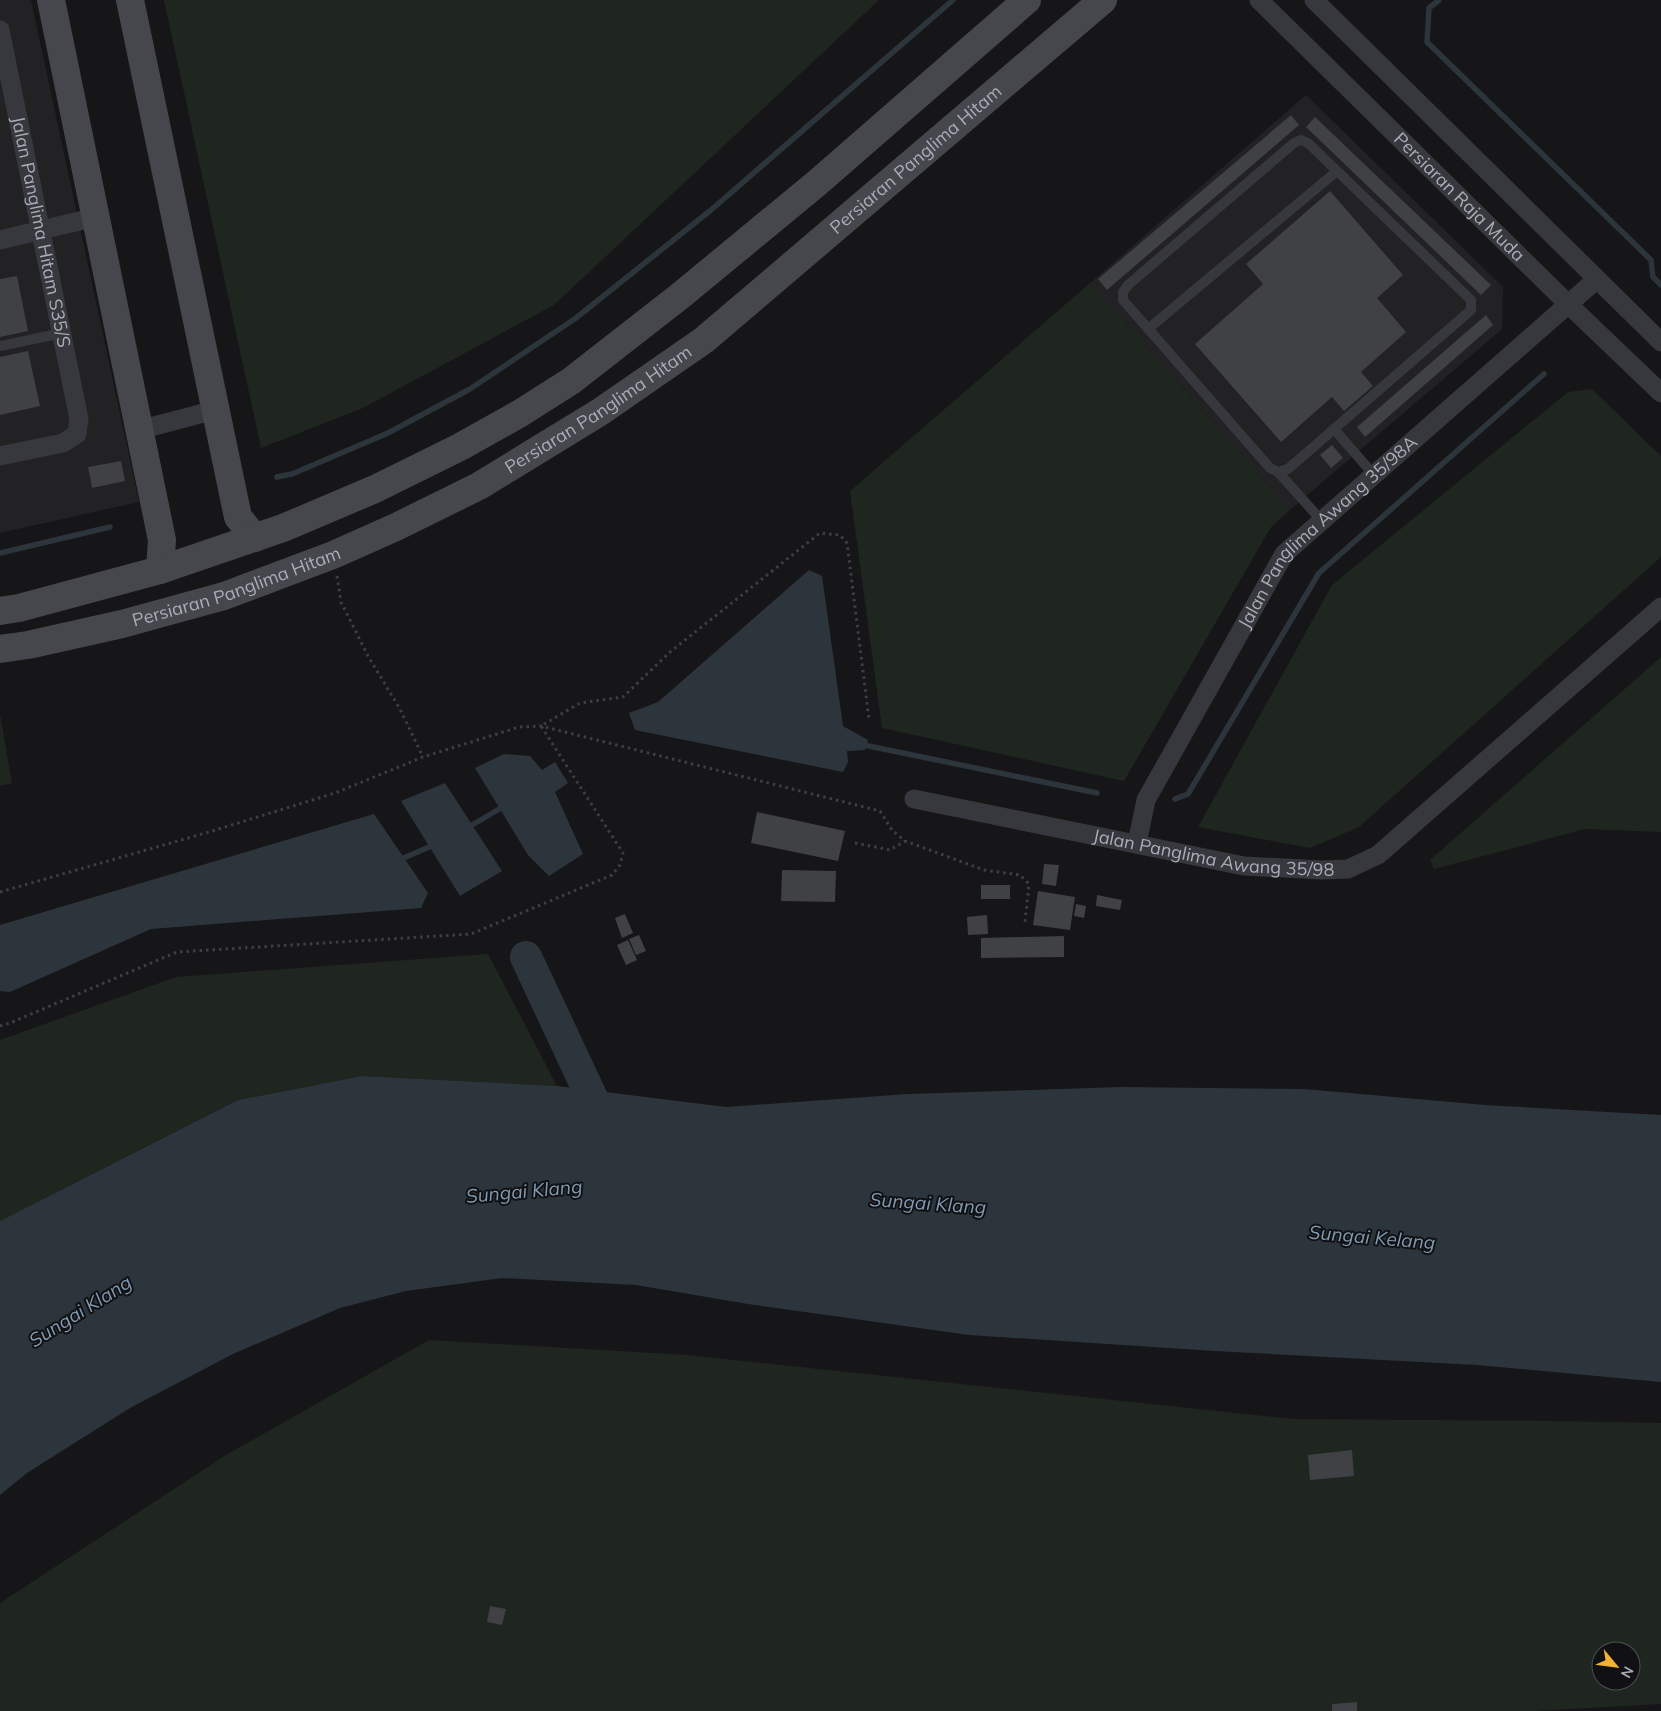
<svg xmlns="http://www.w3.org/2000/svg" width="1661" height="1711" font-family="Mulish,sans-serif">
<rect width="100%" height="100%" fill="#161618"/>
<path fill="#222225" d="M0 0H31L139 502 0 533Z
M1306 95 1503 287 1502 329 1290 510 1090 283Z"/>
<path fill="#1e261f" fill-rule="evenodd" d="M164 0H879L554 305 363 408 261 448Z
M1090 283 1290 510 1271 527 1124 781 882 728 850 491Z
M1592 389 1661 456V557L1359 827 1310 848 1198 827 1332 585 1568 392Z
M1661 657V832L1585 829 1434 869 1430 860Z
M0 714 12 783 0 786Z
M488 954 557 1086 362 1076 238 1100 0 1221V1040L176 977Z
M429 1340 687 1355 1293 1419 1555 1421 1661 1423V1704L1534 1711H0V1603L226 1455ZM1601 1651H1631V1681H1601Z"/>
<path fill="#2c353c" d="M809 570 822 576 843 726 868 740 865 750 847 751 848 762 843 772 635 730 629 713 658 702Z
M504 754 530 756 542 770 555 762 568 783 555 792 583 854 549 876 528 855 475 768Z
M445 783 502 871 460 896 401 801Z
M374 814 428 893 421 908 151 929 10 992 0 991V925Z
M362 1076 557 1086 726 1107 908 1094 1121 1087 1304 1089 1485 1105 1661 1115V1382L1477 1365 1215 1351 969 1335 748 1304 636 1285 502 1278 406 1291 340 1308 233 1354 130 1408 27 1473 0 1495V1221L238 1100Z"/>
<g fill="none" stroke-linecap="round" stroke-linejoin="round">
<path stroke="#2c353c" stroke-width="5.5" d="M1439 0 1429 8 1427 42 1651 260 1653 277 1661 285
M277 477 292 474 388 433 470 389 576 318 711 210 953 0
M0 553 110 527
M859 744 1097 793
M1175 799 1188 794 1319 573 1544 374
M467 828 506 805
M399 860 436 844"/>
<path stroke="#2c353c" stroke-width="32" d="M526 957 607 1130"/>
</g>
<path fill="#404145" d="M1291 115 1299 125 1107 290 1098 279Z
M1315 117 1491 285 1481 295 1306 127Z
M1330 191 1403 275 1377 298 1406 332 1361 372 1373 386 1344 411 1332 397 1281 442 1195 344 1263 284 1246 264Z
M17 276 28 331 0 337V279Z
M1486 315 1493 325 1365 437 1357 427Z
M28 351 40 406 0 415V357Z
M1332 445 1343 458 1331 468 1320 455Z
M121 461 125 481 92 488 88 467Z
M757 812 845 831 838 861 751 843Z
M1044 864 1059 865 1056 886 1042 884Z
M782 870 836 871 835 902 781 901Z
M981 885H1010V899H981Z
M1038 891 1075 897 1070 930 1033 925Z
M1097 895 1122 900 1120 910 1096 906Z
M1076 904 1086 906 1084 918 1074 916Z
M625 914 633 933 622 938 615 918Z
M987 915 988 934 968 935 967 917Z
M639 935 646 951 636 955 629 939Z
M1064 936V957L981 958V938Z
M628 940 637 960 626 965 617 945Z
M1352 1450 1354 1476 1310 1480 1308 1455Z
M490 1606 506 1609 502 1625 487 1622Z
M1357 1702V1711H1332V1704Z"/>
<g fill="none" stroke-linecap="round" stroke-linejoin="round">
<path stroke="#3d3f44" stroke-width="3" stroke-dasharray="2.5 4" stroke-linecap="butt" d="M337 576 341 602 368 656 400 709 423 757
M855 843 890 850 905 841
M0 892 209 832 335 793 423 757 519 727 541 726 880 811 892 830 905 841 984 870 1020 875 1029 884 1025 922
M0 1026 10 1023 177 952 471 934 612 875 620 865 623 853 541 726 580 703 623 697 670 652 820 533 840 535 847 543 869 719"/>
<path stroke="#37383d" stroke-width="10" d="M1301 140 1308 143 1471 300V310L1288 469 1278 472 1270 468 1123 300V292L1128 285 1294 143Z
M1148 329 1337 171
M0 346 62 333
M1334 429 1374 475
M1278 472 1322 521"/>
<g stroke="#37383d" stroke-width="19">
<path id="s1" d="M1259 0 1568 304 1661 393"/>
<path d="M1314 0 1661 342"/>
<path id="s2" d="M0 30 79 419 77 434 63 443 0 456"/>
<path d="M0 240 96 217"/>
<path d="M139 430 215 410"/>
<path id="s3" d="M914 799 1244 866 1322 870 1348 869 1378 855 1661 607"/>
<path id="s4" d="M1137 843 1146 800 1284 554 1597 279"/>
</g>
<g stroke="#45474d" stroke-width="28">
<path d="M51 0 162 540 160 570"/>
<path d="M130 0 238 517 255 538"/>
<path d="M0 611 19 608 160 570 283 528 375 489 460 447 519 414 571 381 680 296 817 183 1027 0"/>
<path id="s5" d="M0 649 28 645 122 624 224 596 333 555 396 527 479 486 600 412 704 340 1103 0"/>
</g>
</g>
<g text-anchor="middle" stroke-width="4" stroke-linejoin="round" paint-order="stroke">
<g font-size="18" fill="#a8adb8" stroke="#111113">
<text dy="6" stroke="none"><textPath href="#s5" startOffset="1055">Persiaran Panglima Hitam</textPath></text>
<text dy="6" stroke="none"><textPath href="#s1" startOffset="281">Persiaran Raja Muda</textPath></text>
<text dy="6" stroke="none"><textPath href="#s2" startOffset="206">Jalan Panglima Hitam S35/S</textPath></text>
<text dy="6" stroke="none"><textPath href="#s5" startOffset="650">Persiaran Panglima Hitam</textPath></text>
<text dy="6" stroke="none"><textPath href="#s4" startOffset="371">Jalan Panglima Awang 35/98A</textPath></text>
<text dy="6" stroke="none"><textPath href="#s5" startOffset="245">Persiaran Panglima Hitam</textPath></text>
<text dy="6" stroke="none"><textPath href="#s3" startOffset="305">Jalan Panglima Awang 35/98</textPath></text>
</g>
<g font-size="19" font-style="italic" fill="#7f9bb3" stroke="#111113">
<text transform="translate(524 1191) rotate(-5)" y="7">Sungai Klang</text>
<text transform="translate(928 1203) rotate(4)" y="7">Sungai Klang</text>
<text transform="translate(1372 1237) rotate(5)" y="7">Sungai Kelang</text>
<text transform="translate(80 1311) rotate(-32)" y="7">Sungai Klang</text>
</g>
</g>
<g transform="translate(1616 1666) rotate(119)"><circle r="24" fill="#111113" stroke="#4d4f55"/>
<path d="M0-4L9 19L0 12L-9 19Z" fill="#f2b134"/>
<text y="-8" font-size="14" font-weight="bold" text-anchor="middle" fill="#a8adb8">N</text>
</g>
</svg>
